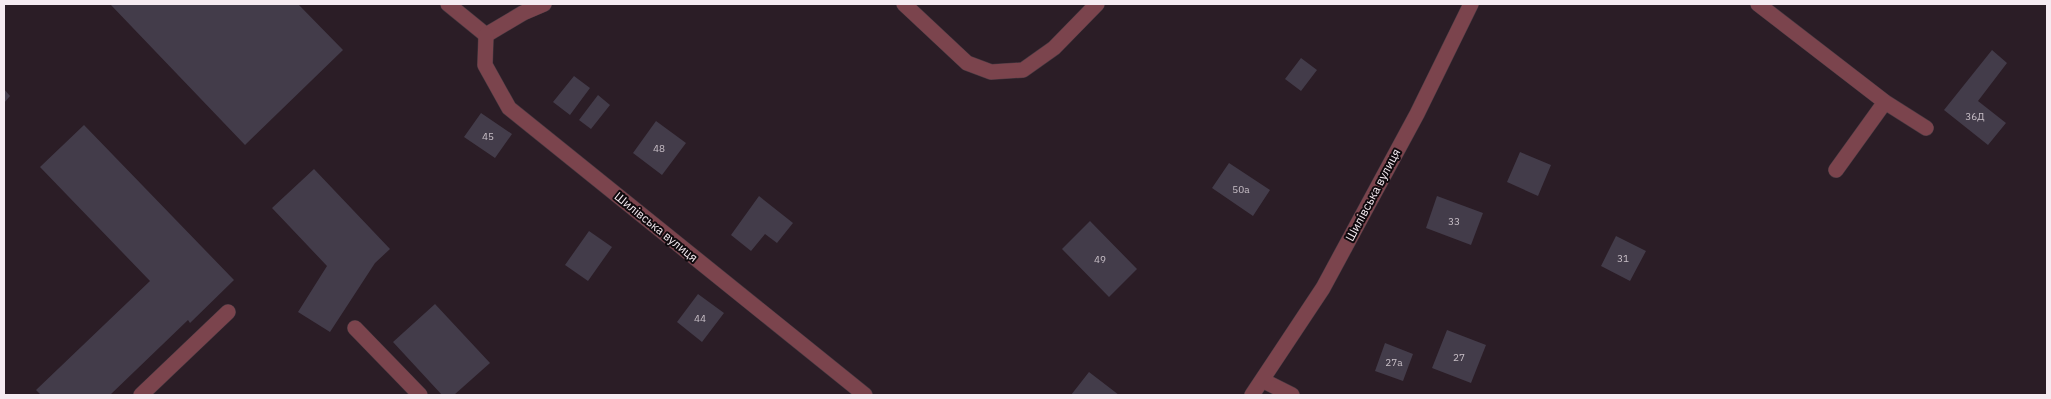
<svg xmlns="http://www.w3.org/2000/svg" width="2051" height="399" font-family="'IBM Plex Sans',sans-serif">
<rect width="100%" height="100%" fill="#2b1d26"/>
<path fill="#433c4a" d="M110 4H298L343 50 245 145Z
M1992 50 2007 63 1978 101 2006 123 1988 145 1944 110Z
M1301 58 1317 70 1301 91 1285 79Z
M574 76 590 88 570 115 553 102Z
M4 89 10 96 4 103Z
M598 95 610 105 591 129 579 120Z
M481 113 512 134 495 158 464 137Z
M656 121 686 143 662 175 633 153Z
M84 125 234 280 190 323 188 320 110 395H41L36 390 150 281 40 167Z
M1520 152 1551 165 1538 196 1507 182Z
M1229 163 1270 190 1253 216 1212 188Z
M314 169 390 249 375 263 330 332 298 312 327 266 272 208Z
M759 196 793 223 777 243 765 234 751 251 731 235Z
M1437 196 1483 213 1471 245 1426 228Z
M1090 221 1137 269 1109 297 1062 249Z
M589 231 612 247 588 281 565 265Z
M1616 236 1646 251 1630 281 1601 266Z
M698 294 724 313 702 342 677 322Z
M435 304 490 363 454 395H442L393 342Z
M1447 330 1486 345 1471 383 1432 368Z
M1385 343 1413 354 1403 381 1375 371Z
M1089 372 1119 395H1071Z"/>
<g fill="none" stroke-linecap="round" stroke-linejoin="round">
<g stroke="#473a42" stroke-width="16">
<path id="service" d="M448 4 486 35 523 13 544 4
M1758 4 1885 102 1926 128
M1836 170 1885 102
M355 328 420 395
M141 395 228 312"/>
</g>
<g stroke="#473a42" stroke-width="16">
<path id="minor" d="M904 4 967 63 991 72 1023 70 1054 48 1097 4
M486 35 485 65 509 108 865 395
M1262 380 1292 395
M1252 395 1323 288 1417 114 1471 4"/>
</g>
<use href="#service" stroke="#7b444d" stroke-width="15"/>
<use href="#minor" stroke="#7b444d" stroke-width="15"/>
</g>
<g text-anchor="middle" stroke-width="4" stroke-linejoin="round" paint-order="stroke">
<g font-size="10" fill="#c8bfc7">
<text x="1975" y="120">36Д</text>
<text x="488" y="140">45</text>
<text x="659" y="152">48</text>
<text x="1241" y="193">50а</text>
<text x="1454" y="225">33</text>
<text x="1623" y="262">31</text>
<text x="1100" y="263">49</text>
<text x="700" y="322">44</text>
<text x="1459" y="361">27</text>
<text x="1394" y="366">27а</text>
</g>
<g font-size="12" fill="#f5ebf1" stroke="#0f090d">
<text transform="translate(1373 195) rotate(-62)" y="4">Шилівська вулиця</text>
<text transform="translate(656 227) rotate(39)" y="4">Шилівська вулиця</text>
</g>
</g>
<rect width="2051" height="399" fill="none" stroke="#f5ebf1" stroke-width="10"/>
</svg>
